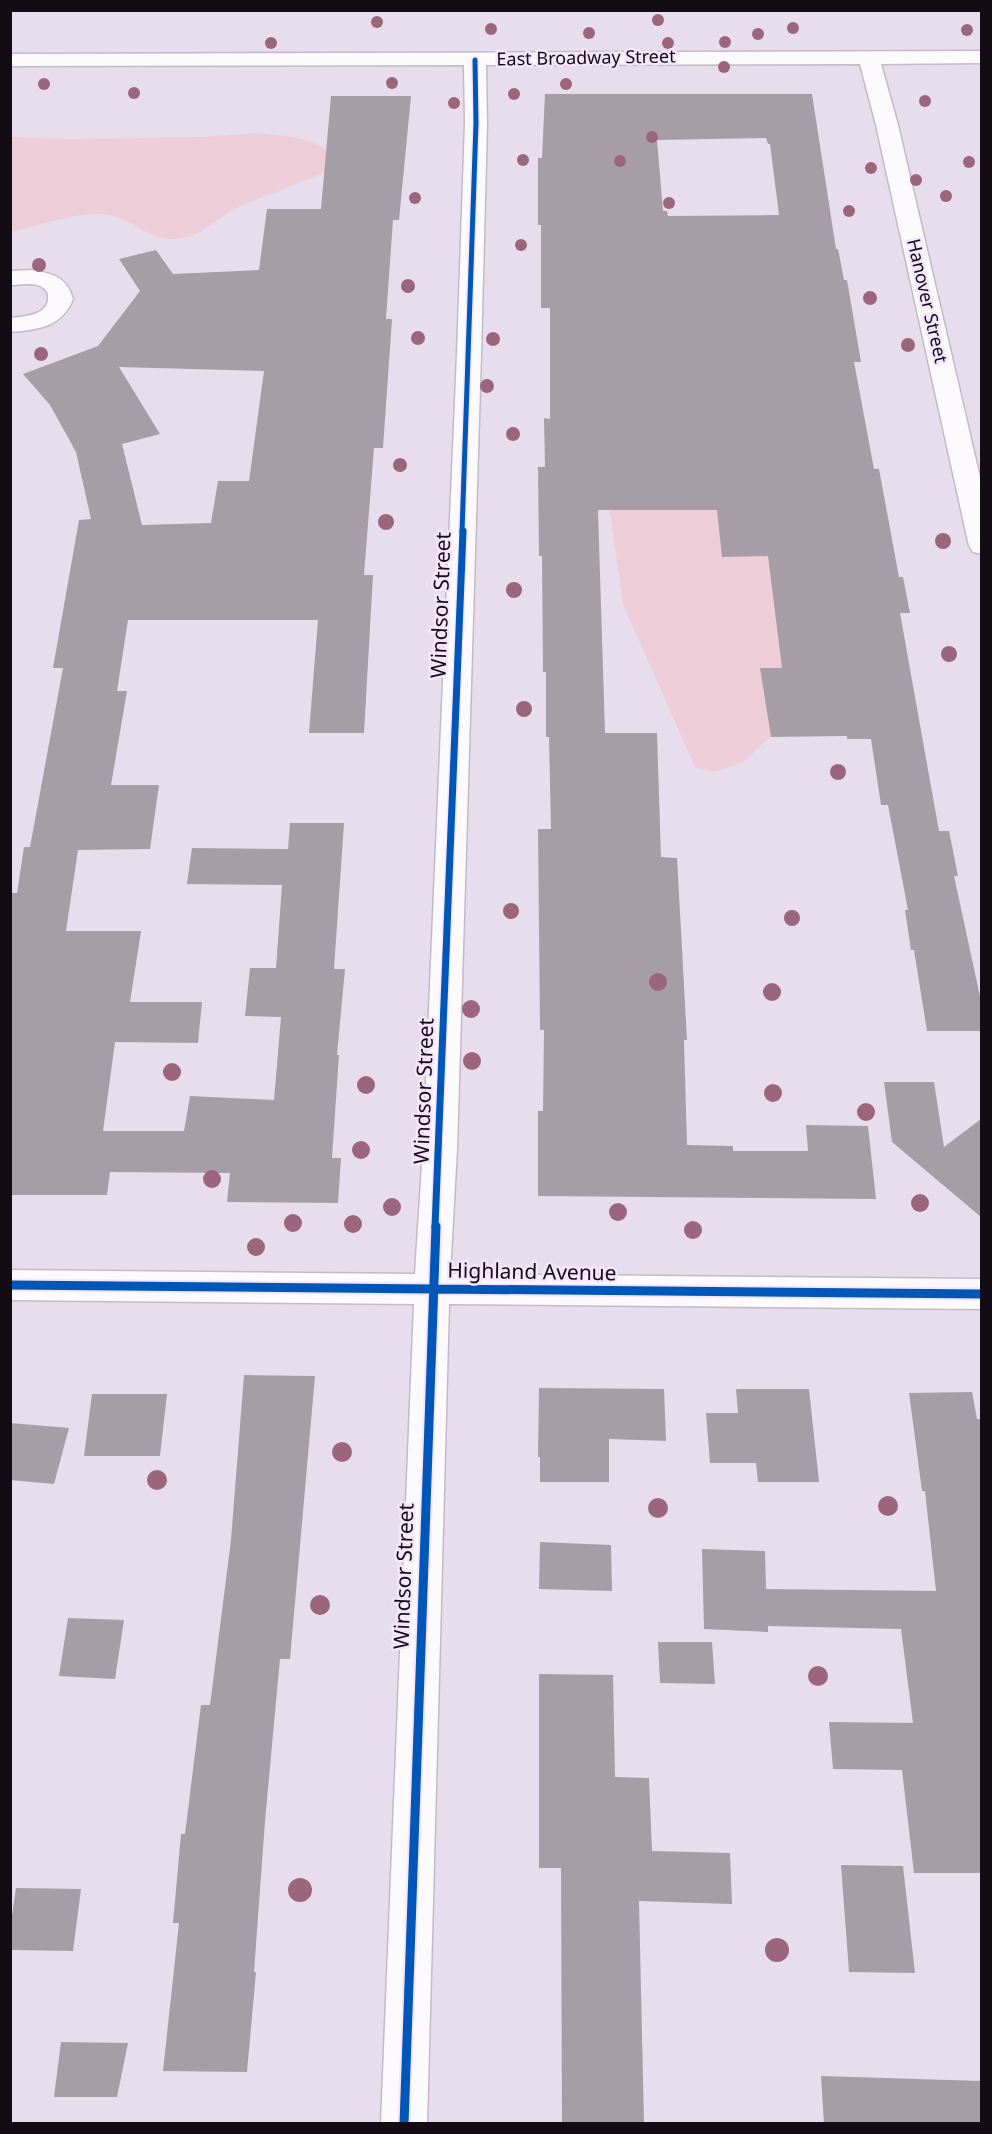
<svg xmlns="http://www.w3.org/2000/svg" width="992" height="2134" font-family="'Noto Sans',sans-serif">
<rect width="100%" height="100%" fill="#e8ddec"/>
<path fill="#edced8" d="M255 133C289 136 318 136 343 164 308 181 272 192 237 208 214 218 205 238 173 239 152 240 133 222 114 216 86 208 39 226 11 232L10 137 70 139 202 137Z
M605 478H762L801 709 743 762 714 772 695 767 623 604Z"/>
<path fill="#a79da7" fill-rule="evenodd" d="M545 94H812L836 249H838L844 280H847L861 362H854L874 469H879L899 577H903L910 613H900L939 831H949L958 876H954L981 1001V1031H927L914 950H911L905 910H908L888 805H881L871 739H847V736L771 737 760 668H782L768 556 722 557 717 510H598L605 733H657L661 857 677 858 687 1040H684L687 1145 733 1146V1151H808L806 1125 868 1126 876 1199 538 1196V1111H543L544 1030H540L538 829H551L549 737H546V672H543L542 556H539L538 467H545L544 418 550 419V308H541V225H538V158H542ZM766 138 768 144H770L779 215 668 216 667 211H663L657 140Z
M331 96H411L399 220H393L386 319H392L383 448H374L364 575H373L364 733H309L318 620H128L117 691H127L111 785H159L150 849 78 850 66 931H141L130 1002H202L198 1043 115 1042 103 1131H184L190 1096 274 1100 281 1017 245 1016 250 968H276L282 885 187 884 192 848 288 849 290 823H344L334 969H345L337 1055H339L332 1158H341L338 1203 227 1202 230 1173 110 1172 107 1195H10V893H17L24 847H30L63 668H53L79 520 91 519 76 452 50 405 23 374 98 346 140 291 119 259 156 250 173 274 259 270 267 209H321ZM119 367 264 371 249 481H218L211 523 142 525 122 444 160 434Z
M884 1082H934L944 1147 981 1119V1217L892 1142Z
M244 1375 315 1376 290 1659H280L265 1821 254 1972H256L247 2072 163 2071 179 1923H173L181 1834H185L201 1705H210L231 1540Z
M539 1388 664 1389 666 1441 609 1439V1482H540V1457H538Z
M736 1389H809L819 1482H758L756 1463H710L706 1413H738Z
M972 1392 977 1419H981V1873H914L902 1770 833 1769 829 1722 913 1723 901 1629 768 1626V1632L704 1629 702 1549 765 1551 766 1589 936 1591 925 1491H922L909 1393Z
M92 1394H167L160 1456H84Z
M10 1423 69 1428 54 1484 10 1480Z
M540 1542 611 1545 612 1591 539 1589Z
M68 1618 124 1620 115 1679 59 1676Z
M658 1642H712L715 1684 660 1683Z
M539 1674 613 1675 615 1777 649 1778 652 1851 730 1853 732 1904 639 1901 644 2124H562L561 1868H539Z
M841 1865 903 1866 915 1973 849 1972Z
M16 1888 81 1889 73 1951 10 1950V1929Z
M61 2042 128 2043 117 2097H54Z
M821 2076 981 2081V2124H824Z"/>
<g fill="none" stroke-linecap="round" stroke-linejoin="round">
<g stroke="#c3bac7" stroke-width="3">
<path id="minor" d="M982 51V63L881 64 898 125 982 486V554L973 552 969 546 876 125 860 64 486 65 487 123 481 354 457 1149 450 1274 982 1279V1309L449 1304 427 2124H381L414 1304 10 1300V1270L415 1274 423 1149 457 354 465 123 464 65 10 66V54Z
M33 270C53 274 67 277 73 299 62 327 38 330 10 332V318C24 317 50 315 48 296 48 291 44 288 40 286 31 282 19 285 10 285V271Z"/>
</g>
<use href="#minor" fill="#fcfafc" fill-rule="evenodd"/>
<g stroke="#f6e6fc" stroke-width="8">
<path id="cycleway-far2" d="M462 532 476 123 475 60"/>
</g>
<g stroke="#f6e6fc" stroke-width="10">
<path id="cycleway-far1" d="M435 1227 463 531"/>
</g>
<g stroke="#f6e6fc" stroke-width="13">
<path id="cycleway" d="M10 1285 982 1294
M404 2124 436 1226"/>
</g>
<use href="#cycleway-far2" stroke="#0057b8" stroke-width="5"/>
<use href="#cycleway-far1" stroke="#0057b8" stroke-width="7"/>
<use href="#cycleway" stroke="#0057b8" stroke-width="9"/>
</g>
<g fill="#9b667d">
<circle cx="658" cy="20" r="6"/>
<circle cx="377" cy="22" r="6"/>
<circle cx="793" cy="28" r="6"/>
<circle cx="491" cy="29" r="6"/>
<circle cx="967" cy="30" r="6"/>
<circle cx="589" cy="33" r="6"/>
<circle cx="758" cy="34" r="6"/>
<circle cx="725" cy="42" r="6"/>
<circle cx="271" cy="43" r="6"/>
<circle cx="668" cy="43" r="6"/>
<circle cx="724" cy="67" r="6"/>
<circle cx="392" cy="83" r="6"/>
<circle cx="44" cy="84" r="6"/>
<circle cx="566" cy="84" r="6"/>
<circle cx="134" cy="93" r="6"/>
<circle cx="514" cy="94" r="6"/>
<circle cx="925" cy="101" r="6"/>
<circle cx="454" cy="103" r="6"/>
<circle cx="652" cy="137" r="6"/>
<circle cx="523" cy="160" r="6"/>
<circle cx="620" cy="161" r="6"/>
<circle cx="969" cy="162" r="6"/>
<circle cx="871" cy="168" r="6"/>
<circle cx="916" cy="180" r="6"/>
<circle cx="946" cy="196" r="6"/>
<circle cx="415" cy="198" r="6"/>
<circle cx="669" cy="203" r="6"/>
<circle cx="849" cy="211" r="6"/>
<circle cx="521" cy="245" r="6"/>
<circle cx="39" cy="265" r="7"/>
<circle cx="408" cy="286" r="7"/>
<circle cx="870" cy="298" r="7"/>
<circle cx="418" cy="338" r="7"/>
<circle cx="493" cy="339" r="7"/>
<circle cx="908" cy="345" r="7"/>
<circle cx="41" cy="354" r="7"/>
<circle cx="487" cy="386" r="7"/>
<circle cx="513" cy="434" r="7"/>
<circle cx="400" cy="465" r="7"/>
<circle cx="386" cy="522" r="8"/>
<circle cx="943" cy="541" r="8"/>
<circle cx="514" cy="590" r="8"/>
<circle cx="949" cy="654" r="8"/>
<circle cx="524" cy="709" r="8"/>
<circle cx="838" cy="772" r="8"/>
<circle cx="511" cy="911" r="8"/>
<circle cx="792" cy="918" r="8"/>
<circle cx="658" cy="982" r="9"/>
<circle cx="772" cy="992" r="9"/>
<circle cx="471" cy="1009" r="9"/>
<circle cx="472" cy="1061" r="9"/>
<circle cx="172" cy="1072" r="9"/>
<circle cx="366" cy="1085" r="9"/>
<circle cx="773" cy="1093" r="9"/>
<circle cx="866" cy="1112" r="9"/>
<circle cx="361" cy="1150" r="9"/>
<circle cx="212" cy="1179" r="9"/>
<circle cx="920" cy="1203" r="9"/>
<circle cx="392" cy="1207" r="9"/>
<circle cx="618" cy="1212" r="9"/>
<circle cx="293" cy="1223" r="9"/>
<circle cx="353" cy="1224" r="9"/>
<circle cx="693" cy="1230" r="9"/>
<circle cx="256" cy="1247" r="9"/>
<circle cx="342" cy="1452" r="10"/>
<circle cx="157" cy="1480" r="10"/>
<circle cx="888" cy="1506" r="10"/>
<circle cx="658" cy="1508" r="10"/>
<circle cx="320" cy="1605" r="10"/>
<circle cx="818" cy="1676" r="10"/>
<circle cx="300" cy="1890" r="12"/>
<circle cx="777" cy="1950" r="12"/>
</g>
<g text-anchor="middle" stroke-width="5" stroke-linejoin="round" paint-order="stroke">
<g font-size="18" fill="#130c15" stroke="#f6e6fc">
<text transform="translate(586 58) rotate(-1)" y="6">East Broadway Street</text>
<text transform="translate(927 301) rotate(77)" y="6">Hanover Street</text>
</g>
<g font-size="21" fill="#130c15" stroke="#f6e6fc">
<text transform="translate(441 605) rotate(-88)" y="7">Windsor Street</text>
<text transform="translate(424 1091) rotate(-88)" y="7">Windsor Street</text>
<text transform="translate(532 1272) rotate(1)" y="7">Highland Avenue</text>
<text transform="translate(404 1576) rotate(-88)" y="7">Windsor Street</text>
</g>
</g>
<rect width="992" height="2134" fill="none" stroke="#130c15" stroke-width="24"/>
</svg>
